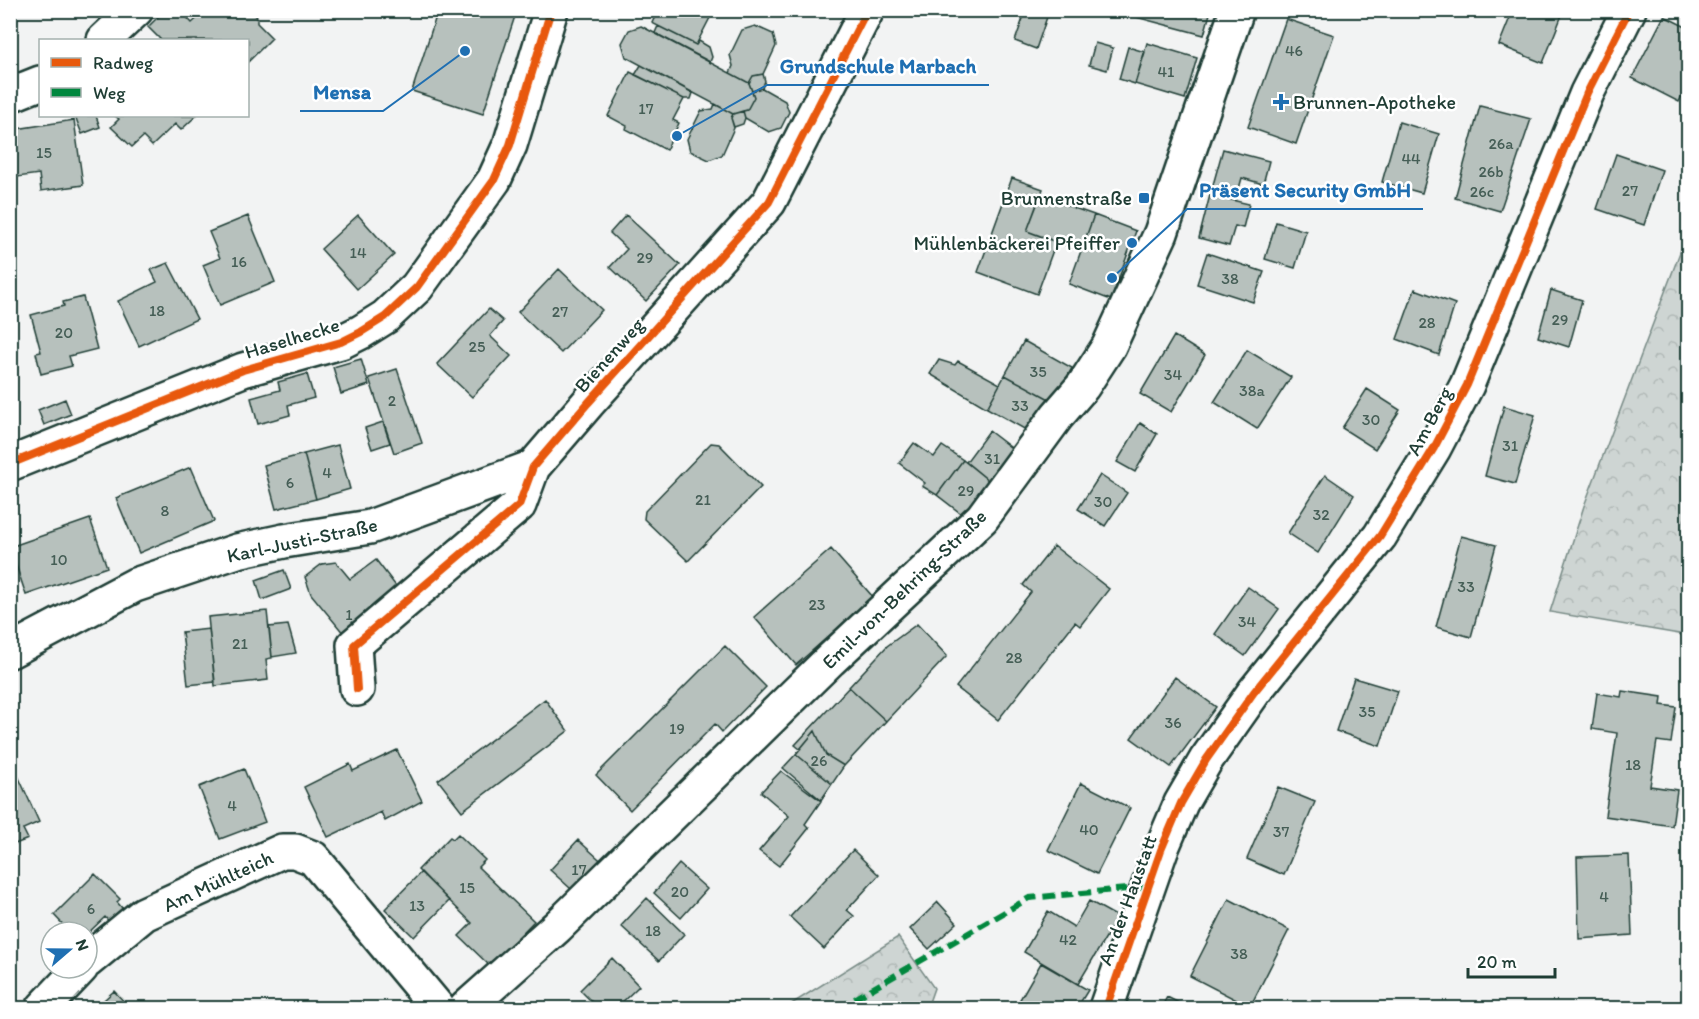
<svg xmlns="http://www.w3.org/2000/svg" width="1699" height="1019" font-family="Itim,sans-serif">
<defs>
<pattern id="forest-crowns" width="20" height="18" patternUnits="userSpaceOnUse" patternTransform="scale(1.5)"><rect width="20" height="18" fill="#ced5d3"/><path d="M2 6a3 3 0 1 1 6 0M12 15a3 3 0 1 1 6 0" fill="none" stroke="#b0b8b6"/></pattern>
</defs>
<rect width="100%" height="100%" fill="#f2f3f3"/>
<filter id="ink" filterUnits="userSpaceOnUse"><feTurbulence type="fractalNoise" baseFrequency=".0167" numOctaves="2"/><feDisplacementMap in="SourceGraphic" scale="12" xChannelSelector="R" yChannelSelector="G"/><feConvolveMatrix kernelMatrix="1 2 1 2 8 2 1 2 1" color-interpolation-filters="sRGB"/></filter>
<g filter="url(#ink)">
<path fill="url(#forest-crowns)" stroke="#768984" stroke-width="1.5" d="M1688 231V638L1679 634 1550 612 1584 506Z
M898 937 934 988 927 1008H785Z"/>
<path fill="#b7c1bd" stroke="#1f3d34" stroke-width="1.5" d="M165 10H180L192 23 206 10H250L257 17V23L272 38 248 62V40H161L148 27Z
M438 10H517L483 114 412 91Z
M658 10H714L696 45 652 23Z
M1026 10 1047 17 1036 49 1015 41Z
M1134 10H1211L1204 35 1132 16Z
M1513 10H1564L1543 63 1499 45Z
M1664 16 1688 28V83L1679 102 1632 78Z
M1286 19 1334 35 1296 144 1248 127Z
M641 26 749 83 754 97 747 110 733 114 626 57 622 43 629 30Z
M658 26 696 45 699 41 709 47 712 57 710 62 655 33Z
M755 26 773 34 776 46 763 74 753 76 749 83 730 73 733 66 730 55 742 30Z
M1095 43 1113 48 1107 70 1089 65Z
M1147 43 1197 58 1185 99 1135 84Z
M1128 47 1145 52 1135 84 1119 79Z
M641 65 693 93 691 99H684L635 75Z
M630 72 684 99 673 120 679 123 666 150 626 129 627 126 608 116Z
M763 74 765 81 762 88 752 91 749 83 753 76Z
M762 88 785 101 789 112 781 128 769 132 745 118 743 111 747 110 754 97 752 91Z
M715 104 733 114 731 118 734 128 722 155 709 160 690 151 687 139 701 111 713 109Z
M1480 106 1531 119 1500 211 1455 198Z
M743 111 745 118 743 124 734 127 731 118 733 114Z
M75 116H96L100 127 82 134Z
M115 116H196L181 130 175 124 152 146 143 137 132 147 111 127 119 119Z
M74 120 83 185 41 191 39 174 10 178V130Z
M1399 122 1439 134 1422 193 1382 182Z
M1223 149 1269 161 1263 184 1242 178 1236 199 1211 192Z
M1616 154 1662 170 1644 225 1597 209Z
M1012 178 1043 189 1027 231 1056 242 1037 294 978 272Z
M1210 195 1249 204 1243 228 1235 226 1229 246 1199 238Z
M1040 196 1094 215 1081 251 1027 231Z
M358 215 394 255 357 289 321 249Z
M626 215 680 265 646 301 610 267 627 249 610 233Z
M1094 215 1136 231 1111 300 1069 284Z
M248 216 275 282 220 305 203 265 220 258 209 232Z
M1276 222 1306 231 1295 268 1265 259Z
M1207 253 1264 272 1253 302 1197 284Z
M168 263 197 319 139 346 118 301 157 282 151 270Z
M559 269 602 310 561 353 518 312Z
M1415 289 1455 304 1439 355 1397 339Z
M1551 290 1582 300 1569 347 1538 337Z
M83 297 97 349 69 356 72 366 41 374 36 353 41 352 31 315 64 306 63 302Z
M489 309 503 321 490 336 511 356 472 397 437 364Z
M1174 336 1205 355 1171 412 1140 394Z
M1024 341 1072 368 1053 401 1005 375Z
M1247 350 1291 377 1257 429 1214 402Z
M361 359 369 385 341 394 333 367Z
M939 360 955 365 958 361 1000 384 987 408 930 374Z
M397 369 422 443 394 453 369 378Z
M307 374 314 398 288 405 290 415 258 424 251 398 280 390 278 382Z
M1005 375 1053 401 1035 435 987 408Z
M1367 389 1400 410 1375 449 1342 428Z
M65 399 71 414 44 425 38 410Z
M1504 406 1535 415 1515 484 1485 476Z
M383 422 390 443 372 449 365 428Z
M1140 423 1157 434 1135 472 1117 462Z
M989 431 1019 454 994 485 966 462Z
M711 443 719 444 761 487 688 561 644 519 645 511Z
M914 443 934 457 942 446 963 460 937 495 922 486 925 483 899 463Z
M338 445 350 489 316 499 304 454Z
M304 454 316 499 276 509 264 465Z
M963 460 994 485 968 519 937 495Z
M191 467 214 521 139 553 116 498Z
M1100 475 1127 493 1105 526 1078 509Z
M1325 475 1354 495 1318 553 1288 533Z
M90 519 107 567 26 595 10 547Z
M1461 536 1496 545 1471 637 1436 627Z
M1054 546 1109 589 1080 626 1075 622 998 720 956 687 1031 592 1023 585Z
M831 549 873 597 796 665 754 617Z
M376 560 399 590 344 634 311 594 305 577 322 564 336 562 350 579Z
M284 570 291 589 262 600 256 580Z
M1248 587 1279 609 1245 656 1215 634Z
M267 611 272 658 266 659 268 680 215 686 208 617Z
M917 624 947 656 886 721 849 687 887 646Z
M288 625 296 653 272 657 269 627Z
M209 629 215 682 188 685 182 632Z
M725 646 766 687 722 732 715 724 630 810 596 775Z
M1175 677 1216 707 1171 767 1131 738Z
M1354 678 1398 691 1380 746 1336 731Z
M849 687 886 721 844 766 826 755 815 731 800 749 795 745Z
M1622 691 1662 697 1661 705 1676 707 1671 743 1657 741 1650 786 1677 790 1672 826 1605 816 1617 733 1592 729 1597 693 1621 697Z
M545 699 568 731 462 811 438 780Z
M815 731 826 755 844 766 832 784 796 754Z
M397 750 422 801 385 821 381 812 328 837 304 787 350 764 353 771Z
M796 754 832 784 821 800 783 768Z
M10 758 39 822 23 829 28 839 10 846Z
M244 769 265 822 220 839 199 787Z
M781 771 821 801 805 824 809 828 779 866 759 851 789 816 761 792Z
M1081 783 1130 808 1097 874 1048 850Z
M1278 787 1315 802 1284 875 1247 859Z
M458 834 485 860 478 867 534 921 490 966 459 936 472 923 418 870 450 837 453 839Z
M578 840 608 867 580 897 550 870Z
M853 850 879 875 847 910 854 916 824 949 790 917Z
M1629 855 1632 935 1579 939 1577 857Z
M679 864 707 889 681 918 654 893Z
M421 872 449 901 414 937 385 909Z
M95 874 120 899 117 902 128 915 114 927 105 917 87 934V932H70L54 915Z
M647 898 684 934 659 961 621 926Z
M1229 899 1289 930 1250 1007 1190 976Z
M1089 901 1118 917 1078 984 1024 952 1048 911 1074 927Z
M938 902 957 923 929 949 910 929Z
M612 958 639 986 616 1008H598L580 990Z
M1041 963 1088 990 1077 1008H1015Z
M114 991 130 1008H95Z
M1167 997 1189 1008H1161Z"/>
<g fill="none" stroke-linecap="round" stroke-linejoin="round">
<g stroke="#1f3d34" stroke-width="38">
<path id="minor" d="M104 40 136 10
M10 95 40 83
M10 464 243 370 341 342 361 332 385 317 417 287 494 180 510 145 551 10
M10 651 135 585 237 551 284 541 370 527 533 467
M357 689 354 645 519 505 533 467 588 403 769 202 867 10
M87 961 144 914 282 851H295L313 858 438 1008
M43 1008 81 968
M1106 1008 1161 850 1181 803 1206 760 1254 692 1380 536 1434 448 1467 385 1587 93 1629 10"/>
</g>
<g stroke="#1f3d34" stroke-width="38">
<path id="major" d="M466 1008 557 927 830 660 982 518 1057 416 1083 386 1109 346 1161 233 1237 10"/>
</g>
<use href="#minor" stroke="#fff" stroke-width="33"/>
<use href="#major" stroke="#fff" stroke-width="33"/>
<path stroke="#00873e" stroke-width="6" stroke-dasharray="12 6" stroke-linecap="butt" d="M839 1008 1029 898 1148 887"/>
<g stroke="#fff" stroke-width="11">
<path id="cycleway" d="M10 464 243 370 341 342 361 332 385 317 417 287 494 180 510 145 551 10
M357 689 354 645 519 505 533 467 588 403 769 202 867 10
M1106 1008 1161 850 1181 803 1206 760 1254 692 1380 536 1434 448 1467 385 1587 93 1629 10"/>
</g>
<use href="#cycleway" stroke="#e8590c" stroke-width="8"/>
</g>
</g>
<g fill="#1f6fb2" stroke="#fff" stroke-width="2">
<path d="M1278 93h6v6h6v6h-6v6h-6v-6h-6v-6h6z"/>
<rect x="1138" y="192" width="12" height="12" rx="3"/>
<circle cx="1132" cy="243" r="6"/>
</g>
<g text-anchor="middle" stroke-width="5" stroke-linejoin="round" paint-order="stroke">
<g font-size="16" fill="#455e56">
<text x="1294" y="56">46</text>
<text x="1166" y="77">41</text>
<text x="646" y="114">17</text>
<text x="1501" y="149">26a</text>
<text x="44" y="158">15</text>
<text x="1411" y="164">44</text>
<text x="1491" y="177">26b</text>
<text x="1630" y="196">27</text>
<text x="1482" y="197">26c</text>
<text x="358" y="258">14</text>
<text x="645" y="263">29</text>
<text x="239" y="267">16</text>
<text x="1230" y="284">38</text>
<text x="157" y="316">18</text>
<text x="560" y="317">27</text>
<text x="1560" y="325">29</text>
<text x="1427" y="328">28</text>
<text x="64" y="338">20</text>
<text x="477" y="352">25</text>
<text x="1038" y="377">35</text>
<text x="1173" y="380">34</text>
<text x="1252" y="396">38a</text>
<text x="392" y="406">2</text>
<text x="1020" y="411">33</text>
<text x="1371" y="425">30</text>
<text x="1510" y="451">31</text>
<text x="992" y="464">31</text>
<text x="327" y="478">4</text>
<text x="290" y="488">6</text>
<text x="966" y="496">29</text>
<text x="703" y="505">21</text>
<text x="1103" y="507">30</text>
<text x="165" y="516">8</text>
<text x="1321" y="520">32</text>
<text x="59" y="565">10</text>
<text x="1466" y="592">33</text>
<text x="817" y="610">23</text>
<text x="349" y="620">1</text>
<text x="1247" y="627">34</text>
<text x="240" y="649">21</text>
<text x="1014" y="663">28</text>
<text x="1367" y="717">35</text>
<text x="1173" y="728">36</text>
<text x="677" y="734">19</text>
<text x="819" y="766">26</text>
<text x="1633" y="770">18</text>
<text x="232" y="811">4</text>
<text x="1089" y="835">40</text>
<text x="1281" y="837">37</text>
<text x="579" y="875">17</text>
<text x="467" y="893">15</text>
<text x="680" y="897">20</text>
<text x="1604" y="902">4</text>
<text x="417" y="911">13</text>
<text x="91" y="914">6</text>
<text x="653" y="936">18</text>
<text x="1068" y="945">42</text>
<text x="1239" y="959">38</text>
</g>
<g font-size="20" fill="#1f3d34" stroke="#fff" text-anchor="end">
<text x="1293" y="109" text-anchor="start">Brunnen-Apotheke</text>
<text x="1132" y="205">Brunnenstraße</text>
<text x="1120" y="250">Mühlenbäckerei Pfeiffer</text>
</g>
<g font-size="20" fill="#1f3d34" stroke="#fff">
<text transform="translate(292 338) rotate(-17)" y="7">Haselhecke</text>
<text transform="translate(609 355) rotate(-48)" y="7">Bienenweg</text>
<text transform="translate(1429 421) rotate(-62)" y="7">Am Berg</text>
<text transform="translate(302 540) rotate(-12)" y="7">Karl-Justi-Straße</text>
<text transform="translate(904 589) rotate(-44)" y="7">Emil-von-Behring-Straße</text>
<text transform="translate(218 881) rotate(-25)" y="7">Am Mühlteich</text>
<text transform="translate(1127 900) rotate(-70)" y="7">An der Haustatt</text>
</g>
</g>
<path fill="none" stroke="#1f6fb2" stroke-width="2" d="M677 136L767 85H989M465 51L383 111H300M1112 278L1187 209H1423"/>
<g fill="#1f6fb2" stroke="#fff" stroke-width="2">
<circle cx="677" cy="136" r="6"/>
<circle cx="465" cy="51" r="6"/>
<circle cx="1112" cy="278" r="6"/>
</g>
<g font-size="21" text-anchor="middle" font-weight="bold" fill="#1f6fb2" stroke="#fff" stroke-width="5" stroke-linejoin="round" paint-order="stroke">
<text x="878" y="73">Grundschule Marbach</text>
<text x="342" y="99">Mensa</text>
<text x="1305" y="197">Präsent Security GmbH</text>
</g>
<rect width="1699" height="1019" fill="none" stroke="#fff" stroke-width="36"/>
<rect x="18" y="18" width="1663" height="983" fill="none" stroke="#1f3d34" stroke-width="2" filter="url(#ink)"/>
<rect x="39" y="39" width="210" height="78" fill="#ffffff" stroke="#a5b1ae" stroke-width="1.5"/>
<rect x="51" y="58" width="30" height="9" fill="#e8590c" stroke="#a5b1ae" stroke-width="1.5"/>
<text x="93" y="69" font-size="18" fill="#1f3d34">Radweg</text>
<rect x="51" y="88" width="30" height="9" fill="#00873e" stroke="#a5b1ae" stroke-width="1.5"/>
<text x="93" y="99" font-size="18" fill="#1f3d34">Weg</text>
<g transform="translate(69 950) rotate(70)"><circle r="28" fill="#ffffff" stroke="#a5b1ae" stroke-width="1.5"/>
<path d="M0-4.5L10 22L0 15L-10 22Z" fill="#1f6fb2"/>
<text y="-9" font-size="16" font-weight="bold" text-anchor="middle" fill="#1f3d34">N</text>
</g>
<path d="M1468 968v9h87v-9" fill="none" stroke="#1f3d34" stroke-width="3"/>
<text x="1477" y="968" font-size="18" fill="#1f3d34" stroke="#ffffff" stroke-width="4.5" paint-order="stroke">20 m</text>
</svg>
